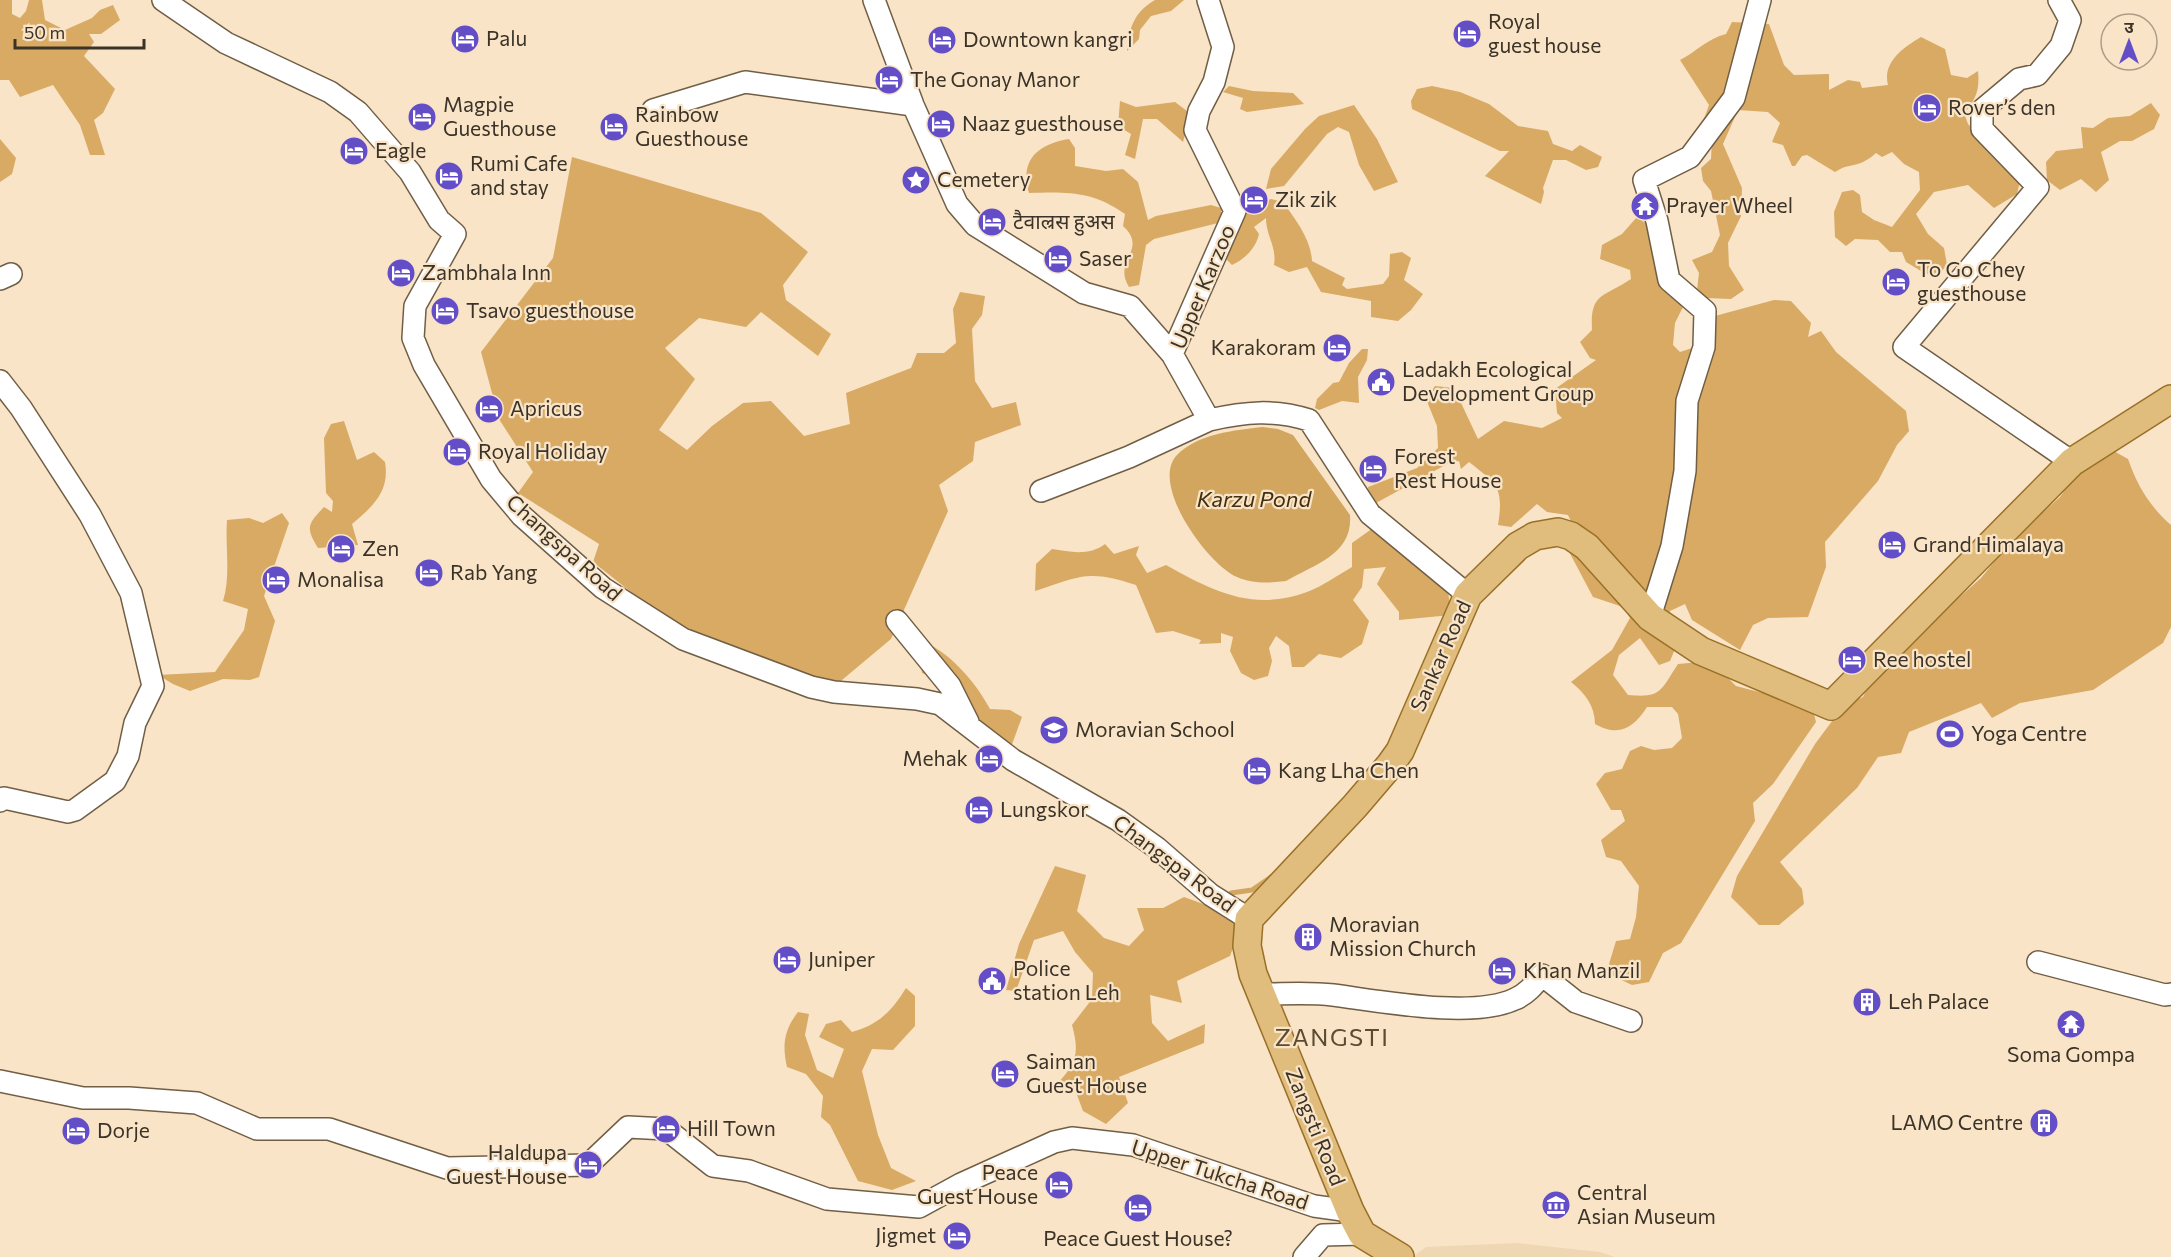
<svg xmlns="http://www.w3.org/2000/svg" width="2171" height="1257" font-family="Commissioner,'Noto Sans Devanagari',sans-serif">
<rect width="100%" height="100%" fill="#f9e4c7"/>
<path fill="#f0d7b3" d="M1517 1243 1600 1252 1615 1257H1413L1426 1247Z"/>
<path fill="#d8aa64" d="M0 0H12V14L20 18 26 11 29 0H42L45 20 65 30 92 18 100 10 113 5 120 20 101 34H89L94 42 84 56 115 89 103 113 94 120 105 155H90L80 125 53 85 20 97 9 80H0Z
M1155 0H1184L1171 11 1151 16 1140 30 1139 39 1127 51C1129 28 1134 12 1155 0Z
M1732 22 1769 24 1784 65 1794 75 1829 74V90L1848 80 1860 82 1862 88 1888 85C1882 62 1904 47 1921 37L1945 49 1951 75 1967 78 1978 71C1980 89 1976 100 1964 113L1968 124 2021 177 2017 194 1994 208 1968 185 1934 192 1916 214 1928 234 1944 248 1947 265 1939 274H1926L1906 262 1902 252H1890L1878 240 1855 239 1846 246 1835 237 1834 212 1842 192 1853 190 1860 195 1862 212 1874 220 1892 227 1920 190 1919 172 1904 164 1892 152 1882 157 1876 153C1857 170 1852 161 1835 172L1807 155 1802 156 1795 166H1792L1783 145 1772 142 1780 123 1768 112 1738 110 1723 144 1742 188 1741 216 1728 243 1729 266 1744 290 1731 299 1706 298 1697 290 1699 273 1692 260 1712 252 1720 235 1711 191 1703 181 1701 168 1711 159 1712 140 1703 122 1709 105 1680 60C1696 52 1708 38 1726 34Z
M1229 86 1253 91 1293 93 1304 104 1247 112 1240 109 1243 98 1223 92Z
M1432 86 1460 92 1489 104 1518 126 1548 131 1553 144 1572 151 1580 145 1602 157 1598 167 1586 170 1566 160H1553L1543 188 1544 192 1541 204 1485 176 1509 151H1500L1412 109 1411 101 1417 89Z
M1120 101 1136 107 1175 102 1191 114 1183 142 1157 119H1143L1135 159 1125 155 1131 134 1118 126Z
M2151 103 2160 115 2154 129 2132 141H2120L2101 152 2109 180 2096 192 2081 179 2060 190 2047 180 2046 162 2056 151 2083 148 2081 127 2093 128 2108 118 2130 116Z
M1354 105 1377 139 1398 182 1374 191 1359 165 1349 132 1338 127 1327 134 1284 186 1266 189 1271 169 1305 129 1319 116Z
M0 139 16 158 12 174 0 182Z
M1069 139 1075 148V166L1106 171 1123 169 1138 182 1148 220 1156 216 1211 205 1221 208 1222 222 1154 239 1146 245 1139 285 1129 287C1112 260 1149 250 1123 226L1125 214C1092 191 1068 192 1029 193 1019 159 1039 144 1069 139Z
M572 157 761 213 808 252 783 285 786 300 831 334 818 356 761 312 746 327 699 318 665 348 695 379 659 430 687 450 712 426 743 403 771 401 804 436 850 424 846 393 911 368 917 353H944L956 343 953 309 960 292 985 296 982 315 972 329 975 381 992 408 1016 402 1021 425 975 442 973 461 939 485 948 511 891 639 836 685 678 629 593 562 599 544 518 493 533 472 499 419 481 352 553 258Z
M1271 199 1283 202C1295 219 1311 239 1312 261L1345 278 1342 285 1347 289 1383 284 1389 276 1390 254 1402 252 1411 258 1404 280 1423 294 1411 310 1398 321 1371 317V301L1321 292 1307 267 1289 272 1274 265C1277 247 1266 236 1266 218L1254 227 1259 234C1256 248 1245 259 1232 265L1223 256 1245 211Z
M1637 217 1652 228 1662 289 1684 305 1675 323 1673 345 1680 352 1698 346 1715 316 1774 300 1791 301 1811 323 1808 337 1821 331 1836 352 1906 411 1909 431 1897 445 1878 481 1825 542 1826 567 1808 617 1768 618 1753 625 1740 650 1692 620 1685 604 1670 611 1660 636 1675 649 1670 661 1659 665 1640 638 1619 655 1613 675 1628 695C1662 698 1660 691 1678 664L1700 662 1719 669 1736 686 1812 706 1816 722 1773 784 1753 803 1755 821 1681 943 1663 953 1649 982 1632 985 1613 976 1609 964 1616 941 1630 939 1636 917 1639 886 1621 861 1606 857 1601 840 1625 821 1621 810H1611L1596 784 1605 773 1622 769 1630 751 1641 746 1654 750 1672 748 1682 738 1678 714 1672 707H1647C1634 727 1620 738 1595 724 1595 706 1585 693 1571 682L1612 650 1630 618 1623 607 1593 597 1566 546 1574 528 1568 515 1547 512 1537 504 1511 527 1498 525C1504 487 1497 484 1469 462L1461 469 1459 461 1449 463 1376 503 1369 497 1368 487 1417 468 1438 448 1437 426 1426 399 1435 386 1454 388 1478 439 1504 421 1542 428 1562 418 1557 413 1555 389 1596 360 1590 358 1580 342 1592 330C1590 292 1603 298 1631 279L1630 270 1600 259 1602 245 1622 234Z
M1362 349H1368L1367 360 1358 377 1359 403 1342 401 1319 410 1315 408 1317 399 1333 383 1339 382 1349 363Z
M344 421 357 460 374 452 385 462C390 492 373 506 352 524L358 545 318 548C305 527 308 524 324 507L332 512 333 501 326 493 324 438 331 424Z
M2112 450 2128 459C2137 485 2150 507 2171 525V627L2163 643 2093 690 2020 703 1992 718 1981 703 1909 732 1901 753 1878 757 1857 788 1780 862 1802 889 1804 904 1779 925H1759L1731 897 1737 876 1815 744 1844 705 1863 697 1875 672 1981 578 2012 540 2060 497 2084 464Z
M282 513 289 523 264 596 275 621 259 677 250 680 223 679 190 691 173 684 158 675 215 672 244 630 248 609 223 601C231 576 225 547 227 520L249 518 263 523Z
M1373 528 1448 591 1451 615 1399 620V612L1377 584 1386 567 1364 569 1362 587 1353 600 1369 621 1362 644 1341 658 1319 654 1304 667H1292L1289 646 1276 636 1269 648 1272 661 1268 676 1254 680 1241 673 1230 651 1233 637 1221 633V643L1199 644 1201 640 1173 631 1156 633 1136 585C1090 569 1079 576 1035 591L1036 564 1052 549C1071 552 1089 556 1105 544L1114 554 1139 546 1136 555 1147 573 1166 565C1213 591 1252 612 1307 592 1323 586 1338 575 1352 567V543Z
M918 639C948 650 975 681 990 709L1010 710 1022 717 1011 747 993 741 932 677 922 673Z
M1055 866 1086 875 1077 911 1104 938 1129 946 1144 930 1137 908H1163L1184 897 1231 914 1240 929 1230 956 1177 981 1182 1003 1150 995 1152 1023 1168 1041 1205 1024 1204 1043 1119 1077 1128 1103 1106 1124 1083 1111 1074 1087 1056 1085C1076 1064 1080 1054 1072 1025L1092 999 1093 973 1075 952 1063 931 1034 940 1016 991 1006 990 1019 944Z
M906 988 915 996V1026L893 1050 872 1049 862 1071 878 1135 891 1168 916 1181 892 1190 858 1181 830 1125 821 1117 823 1096 806 1074 787 1067C782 1045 784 1030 798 1012L809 1014 805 1035 817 1070 833 1078 844 1049 819 1037 826 1024 841 1020 852 1032C878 1025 892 1011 906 988Z"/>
<path fill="#d3a65f" d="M1263 427 1278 429 1293 435 1350 515C1353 554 1316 564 1286 581 1270 583 1252 584 1237 577 1208 565 1149 484 1177 455 1197 434 1235 430 1263 427Z"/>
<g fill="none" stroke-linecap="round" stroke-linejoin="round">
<path stroke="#d3a65f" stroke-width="5" d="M1231 893 1252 890 1271 877"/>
<g stroke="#705e45" stroke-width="24">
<path id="minor" d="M163 0 226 43 330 92 358 112 410 172 439 220 455 234 415 306 413 338 424 365 491 479 522 516 603 588 683 639 811 687 834 692 917 699 940 704 1013 760 1118 820 1157 848 1211 895 1249 919
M874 0 913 105 957 204 975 225 1084 293 1130 306 1172 354
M1208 0 1223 47 1214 82 1199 111 1195 130 1235 211 1172 354 1209 420C1245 412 1274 409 1309 420L1370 514 1468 595
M2059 0 2070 20 2061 46 2037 75 2019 79 1982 110V129L2038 187 1904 347 2072 462
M653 110 745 82 913 105
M0 279 11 274
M0 381 21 408 90 515 131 593 153 686 135 723 128 756 115 781 75 810 68 812 4 798 0 801
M1041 491 1129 457 1209 420
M1650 617 1672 546 1685 471 1687 401 1704 347 1705 311 1669 280 1657 221 1644 180 1690 157 1734 98 1760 0
M897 621 950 686 968 722
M2038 962 2165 995 2171 994
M1260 994C1284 994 1310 992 1333 995 1380 1001 1473 1019 1515 999 1527 994 1534 985 1542 975L1576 1002 1631 1021
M0 1081 83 1098H129L197 1103 257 1129H329L447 1168 588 1165 628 1127 666 1129 713 1166 749 1171 827 1199 919 1207 961 1184 1054 1142 1072 1138 1133 1145 1314 1206 1350 1211
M1304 1257 1323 1235 1362 1234"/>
</g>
<g stroke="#997027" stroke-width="30">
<path id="major" d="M1400 1257 1362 1234 1350 1211 1253 974 1247 946 1249 919 1355 806 1390 765 1400 751 1468 595 1518 546 1535 536 1558 532 1571 536 1587 547 1650 617 1701 651 1831 706 2072 462 2171 399"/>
</g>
<use href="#minor" stroke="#fff" stroke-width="21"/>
<use href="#major" stroke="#e0bd7d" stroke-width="27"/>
</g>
<defs>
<g id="hotel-disc" transform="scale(1.5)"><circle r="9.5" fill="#644ec7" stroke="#f9e4c7"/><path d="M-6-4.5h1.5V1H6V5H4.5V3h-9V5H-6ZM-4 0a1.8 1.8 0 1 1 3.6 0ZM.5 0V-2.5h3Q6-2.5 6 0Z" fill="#fff"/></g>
<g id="sight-disc" transform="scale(1.5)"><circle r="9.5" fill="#644ec7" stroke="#f9e4c7"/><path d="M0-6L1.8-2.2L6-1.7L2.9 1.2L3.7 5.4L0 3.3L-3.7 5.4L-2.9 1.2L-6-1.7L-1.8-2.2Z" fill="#fff"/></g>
<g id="temple-disc" transform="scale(1.5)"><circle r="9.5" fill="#644ec7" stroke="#f9e4c7"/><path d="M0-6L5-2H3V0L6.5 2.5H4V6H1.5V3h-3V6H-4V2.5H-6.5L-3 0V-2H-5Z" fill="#fff"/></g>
<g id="civic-disc" transform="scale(1.5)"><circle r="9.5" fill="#644ec7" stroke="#f9e4c7"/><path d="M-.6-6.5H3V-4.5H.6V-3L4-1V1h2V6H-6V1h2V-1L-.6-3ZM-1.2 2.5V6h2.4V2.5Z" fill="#fff"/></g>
<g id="school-disc" transform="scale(1.5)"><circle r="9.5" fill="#644ec7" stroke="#f9e4c7"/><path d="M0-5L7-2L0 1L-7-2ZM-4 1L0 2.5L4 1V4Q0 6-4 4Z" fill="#fff"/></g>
<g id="stadium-disc" transform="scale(1.5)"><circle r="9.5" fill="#644ec7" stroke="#f9e4c7"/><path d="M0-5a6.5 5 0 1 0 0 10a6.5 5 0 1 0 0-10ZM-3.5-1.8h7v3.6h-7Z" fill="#fff"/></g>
<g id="building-disc" transform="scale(1.5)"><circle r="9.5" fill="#644ec7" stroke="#f9e4c7"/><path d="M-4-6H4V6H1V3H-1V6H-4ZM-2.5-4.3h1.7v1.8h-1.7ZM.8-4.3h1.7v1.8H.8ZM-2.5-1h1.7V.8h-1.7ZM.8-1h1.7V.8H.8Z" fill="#fff"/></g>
<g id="museum-disc" transform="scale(1.5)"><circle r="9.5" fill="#644ec7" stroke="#f9e4c7"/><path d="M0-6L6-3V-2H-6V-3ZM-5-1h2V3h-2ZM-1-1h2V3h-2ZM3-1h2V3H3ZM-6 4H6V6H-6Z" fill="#fff"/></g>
</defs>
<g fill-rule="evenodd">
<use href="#hotel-disc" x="1467" y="34"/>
<use href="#hotel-disc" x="465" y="39"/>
<use href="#hotel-disc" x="942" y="40"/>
<use href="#hotel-disc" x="889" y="80"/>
<use href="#hotel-disc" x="1927" y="108"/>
<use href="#hotel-disc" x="422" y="117"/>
<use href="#hotel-disc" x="941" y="124"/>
<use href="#hotel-disc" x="614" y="127"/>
<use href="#hotel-disc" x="354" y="151"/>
<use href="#hotel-disc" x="449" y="176"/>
<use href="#sight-disc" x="916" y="180"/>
<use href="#hotel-disc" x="1254" y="200"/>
<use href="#temple-disc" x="1645" y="206"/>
<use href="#hotel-disc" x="992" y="222"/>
<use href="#hotel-disc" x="1058" y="259"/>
<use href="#hotel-disc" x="401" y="273"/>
<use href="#hotel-disc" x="1896" y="282"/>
<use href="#hotel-disc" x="445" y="311"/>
<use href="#hotel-disc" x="1337" y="348"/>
<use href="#civic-disc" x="1381" y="382"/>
<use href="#hotel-disc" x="489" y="409"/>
<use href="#hotel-disc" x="457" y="452"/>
<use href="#hotel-disc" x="1373" y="469"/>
<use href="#hotel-disc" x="1892" y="545"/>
<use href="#hotel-disc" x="341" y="549"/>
<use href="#hotel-disc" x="429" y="573"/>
<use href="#hotel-disc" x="276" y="580"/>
<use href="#hotel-disc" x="1852" y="660"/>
<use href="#school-disc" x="1054" y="730"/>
<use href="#stadium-disc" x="1950" y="734"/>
<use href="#hotel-disc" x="989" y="759"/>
<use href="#hotel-disc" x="1257" y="771"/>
<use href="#hotel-disc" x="979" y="810"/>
<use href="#building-disc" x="1308" y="937"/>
<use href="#hotel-disc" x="787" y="960"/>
<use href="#hotel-disc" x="1502" y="971"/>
<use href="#civic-disc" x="992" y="981"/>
<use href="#building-disc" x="1867" y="1002"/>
<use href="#temple-disc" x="2071" y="1024"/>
<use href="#hotel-disc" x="1005" y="1074"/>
<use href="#building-disc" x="2044" y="1123"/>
<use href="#hotel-disc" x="666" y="1129"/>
<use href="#hotel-disc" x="76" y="1131"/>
<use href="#hotel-disc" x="588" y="1165"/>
<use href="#hotel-disc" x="1059" y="1185"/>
<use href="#museum-disc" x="1556" y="1205"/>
<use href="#hotel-disc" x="1138" y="1208"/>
<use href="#hotel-disc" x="957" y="1236"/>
</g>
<g text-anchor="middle" stroke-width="4.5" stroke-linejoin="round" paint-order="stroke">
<g font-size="21" fill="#3b3328" stroke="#f9e4c7" text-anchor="start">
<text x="1488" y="29">Royal<tspan x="1488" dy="24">guest house</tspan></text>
<text x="486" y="46">Palu</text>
<text x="963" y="47">Downtown kangri</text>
<text x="910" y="87">The Gonay Manor</text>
<text x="443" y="112">Magpie<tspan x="443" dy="24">Guesthouse</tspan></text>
<text x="1948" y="115">Rover’s den</text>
<text x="635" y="122">Rainbow<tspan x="635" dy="24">Guesthouse</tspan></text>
<text x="962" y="131">Naaz guesthouse</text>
<text x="375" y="158">Eagle</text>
<text x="470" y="171">Rumi Cafe<tspan x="470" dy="24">and stay</tspan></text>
<text x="937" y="187">Cemetery</text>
<text x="1275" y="207">Zik zik</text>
<text x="1666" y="213">Prayer Wheel</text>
<text x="1013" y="229">टैवाल्रस हुअस</text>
<text x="1079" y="266">Saser</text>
<text x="1917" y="277">To Go Chey<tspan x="1917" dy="24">guesthouse</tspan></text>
<text x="422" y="280">Zambhala Inn</text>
<text x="466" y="318">Tsavo guesthouse</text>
<text x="1316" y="355" text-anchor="end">Karakoram</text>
<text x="1402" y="377">Ladakh Ecological<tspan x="1402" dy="24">Development Group</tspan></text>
<text x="510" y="416">Apricus</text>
<text x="478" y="459">Royal Holiday</text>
<text x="1394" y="464">Forest<tspan x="1394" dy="24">Rest House</tspan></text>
<text x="1913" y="552">Grand Himalaya</text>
<text x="362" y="556">Zen</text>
<text x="450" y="580">Rab Yang</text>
<text x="297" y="587">Monalisa</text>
<text x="1873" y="667">Ree hostel</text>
<text x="1075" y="737">Moravian School</text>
<text x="1971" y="741">Yoga Centre</text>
<text x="968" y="766" text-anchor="end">Mehak</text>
<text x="1278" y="778">Kang Lha Chen</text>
<text x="1000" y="817">Lungskor</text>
<text x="1329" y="932">Moravian<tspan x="1329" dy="24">Mission Church</tspan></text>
<text x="808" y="967">Juniper</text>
<text x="1013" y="976">Police<tspan x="1013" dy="24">station Leh</tspan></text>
<text x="1523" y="978">Khan Manzil</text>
<text x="1888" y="1009">Leh Palace</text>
<text x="2071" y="1062" text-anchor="middle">Soma Gompa</text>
<text x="1026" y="1069">Saiman<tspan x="1026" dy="24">Guest House</tspan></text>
<text x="2023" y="1130" text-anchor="end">LAMO Centre</text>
<text x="687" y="1136">Hill Town</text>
<text x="97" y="1138">Dorje</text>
<text x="567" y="1160" text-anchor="end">Haldupa<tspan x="567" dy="24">Guest House</tspan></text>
<text x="1038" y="1180" text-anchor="end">Peace<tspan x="1038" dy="24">Guest House</tspan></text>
<text x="1577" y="1200">Central<tspan x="1577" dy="24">Asian Museum</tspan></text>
<text x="936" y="1243" text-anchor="end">Jigmet</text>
<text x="1138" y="1246" text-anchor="middle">Peace Guest House?</text>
</g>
<g font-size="21" fill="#3b3328" stroke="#f9e4c7">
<text transform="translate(1203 287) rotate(-67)" y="7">Upper Karzoo</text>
<text transform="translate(564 548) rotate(42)" y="7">Changspa Road</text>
<text transform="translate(1441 656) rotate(-66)" y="7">Sankar Road</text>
<text transform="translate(1174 864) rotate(37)" y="7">Changspa Road</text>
<text transform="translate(1315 1127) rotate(68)" y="7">Zangsti Road</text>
<text transform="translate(1220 1175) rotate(18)" y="7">Upper Tukcha Road</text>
</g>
<g font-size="22" font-style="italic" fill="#422f0f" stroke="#f9e4c7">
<text x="1254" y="507">Karzu Pond</text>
</g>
<g font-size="24" letter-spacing="1.5" fill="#5c4b32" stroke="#f9e4c7">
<text x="1332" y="1046">ZANGSTI</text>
</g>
</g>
<g transform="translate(2129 42)"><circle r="28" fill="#f9e4c7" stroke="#ad9d87" stroke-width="1.5"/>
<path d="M0-4.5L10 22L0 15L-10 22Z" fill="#644ec7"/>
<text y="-9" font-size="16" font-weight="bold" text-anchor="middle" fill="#3b3328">उ</text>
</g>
<path d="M15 39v9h129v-9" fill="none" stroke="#3b3328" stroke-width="3"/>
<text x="24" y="39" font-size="18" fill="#3b3328" stroke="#f9e4c7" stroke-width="4.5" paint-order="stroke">50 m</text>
</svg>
